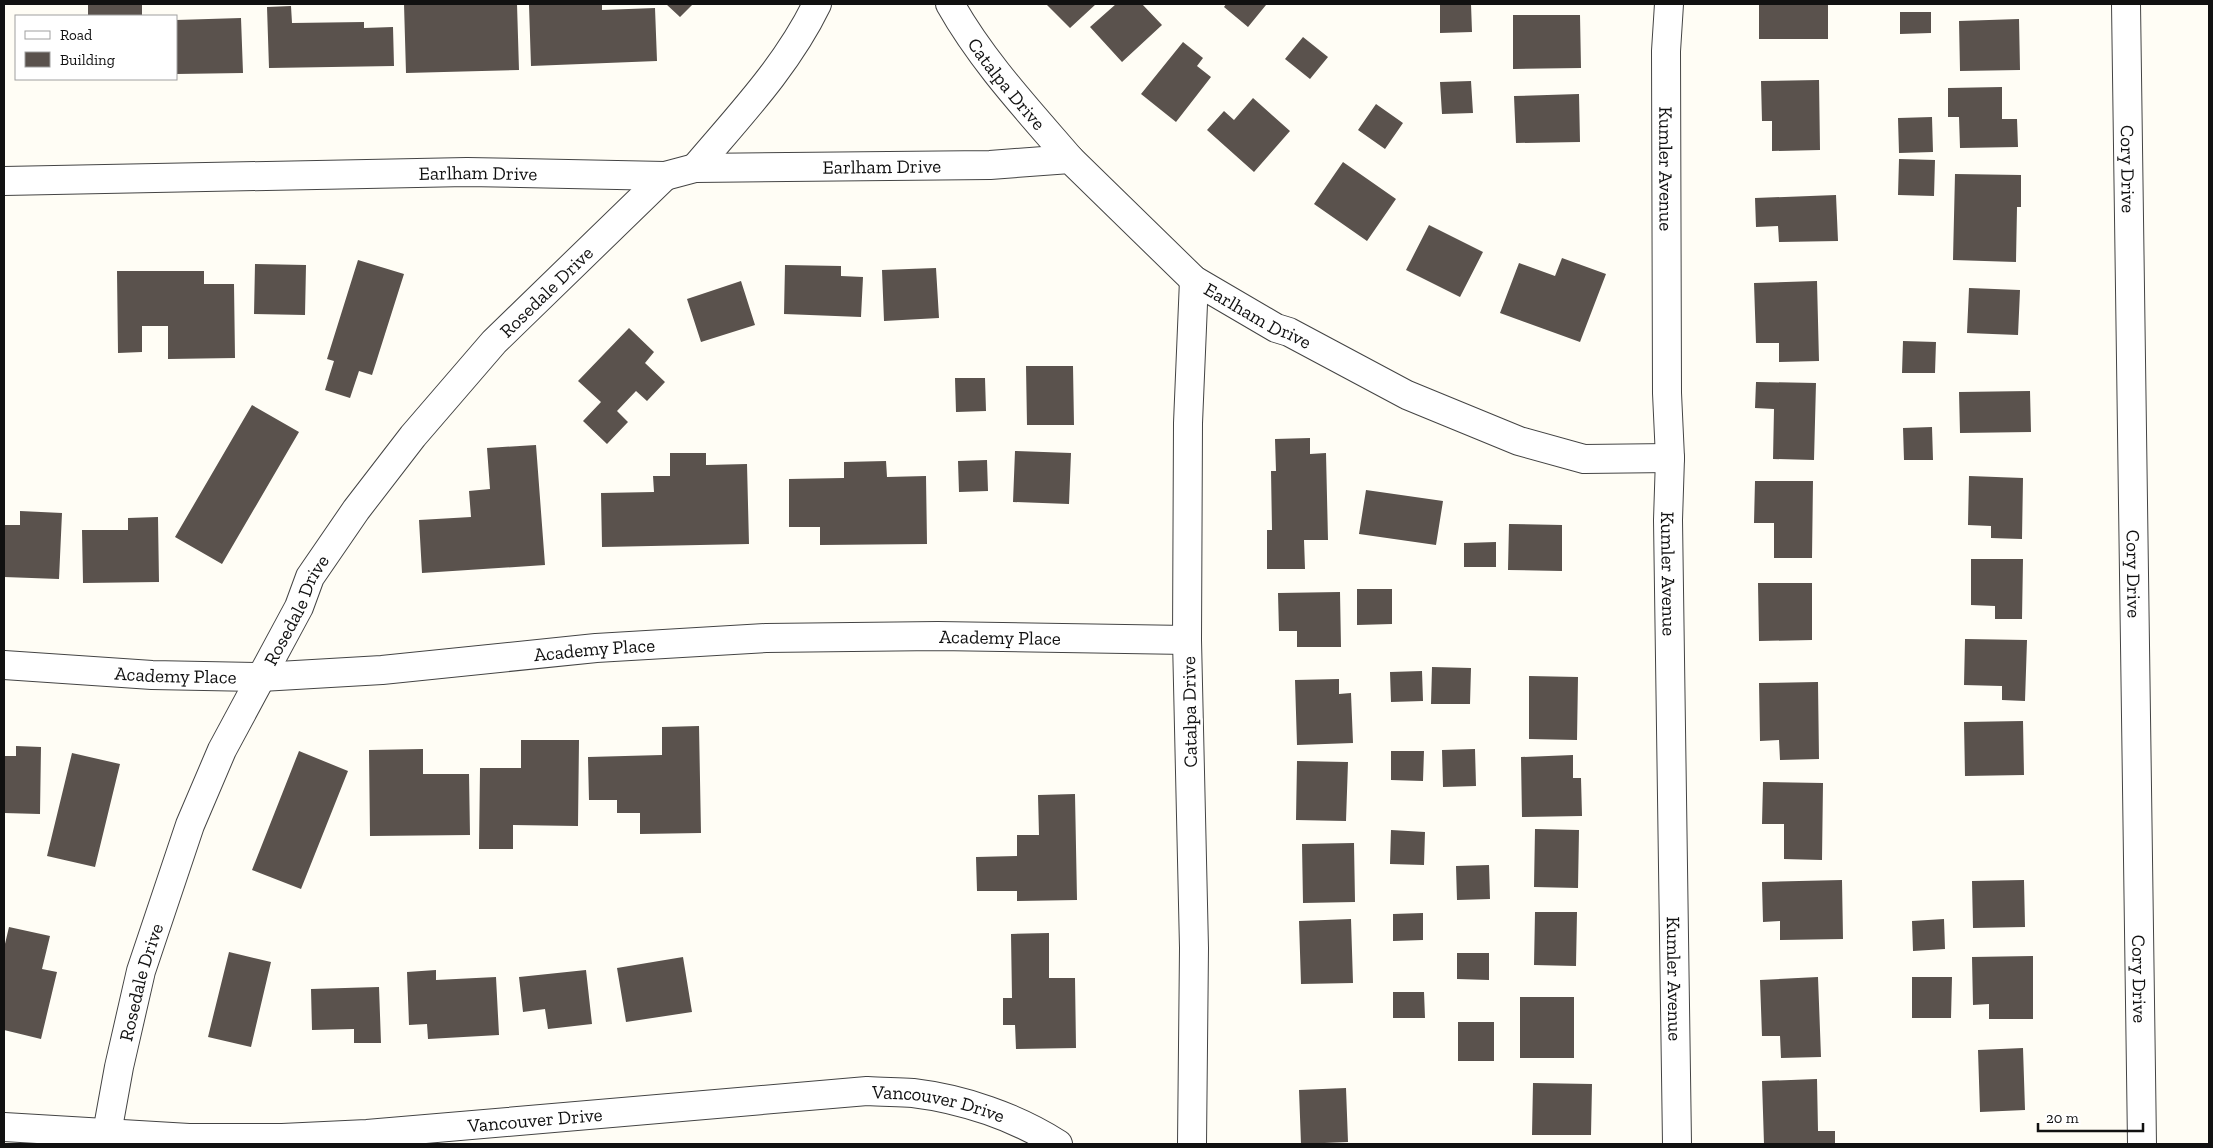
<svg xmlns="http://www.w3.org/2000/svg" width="2213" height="1148" font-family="'Zilla Slab',serif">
<rect width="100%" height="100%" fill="#fffdf5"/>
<path fill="#5a524d" d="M88 4H142V16H88Z
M404 4H517L519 70 406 73Z
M602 4V10L655 8 657 61 531 66 529 5Z
M666 4H693L680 17Z
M1046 4H1096L1070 28Z
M1116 4H1142L1162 25 1122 62 1090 27Z
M1226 4H1265L1266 5 1248 27 1224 7Z
M1440 4H1471L1472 32 1440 33Z
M1759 4H1828V39H1759Z
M291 6 292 23 364 22V28L393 27 394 66 269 68 267 7Z
M1900 12H1931V33L1900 34Z
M1513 15H1580L1581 68 1513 69Z
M241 18 243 73 176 74V20Z
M2019 19 2020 70 1960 71 1959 21Z
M1303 37 1328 57 1310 79 1285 59Z
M1183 42 1203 58 1197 66 1211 77 1176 122 1141 94Z
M1819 80 1820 150 1772 151V121H1762L1761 81Z
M1471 81 1473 113 1442 114 1440 82Z
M2002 87V119H2017L2018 147 1960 148 1959 117H1948V88Z
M1579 94 1580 142 1516 143 1514 96Z
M1253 98 1290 131 1254 172 1207 130 1224 111 1234 120Z
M1376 104 1403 123 1385 149 1358 130Z
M1932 117 1933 152 1899 153 1898 118Z
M1899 159 1935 160 1934 196 1898 195Z
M1343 162 1396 199 1367 241 1314 204Z
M1955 174 2021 175V207H2017L2016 262 1953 260Z
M1836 195 1838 241 1779 242 1778 226 1756 227 1755 198Z
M1429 225 1483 252 1460 297 1406 270Z
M1562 258 1606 274 1580 342 1500 313 1519 263 1555 276Z
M358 260 404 274 372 375 359 371 350 398 325 390 334 361 327 359Z
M255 264 306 265 305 315 254 314Z
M785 265 841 266V276L863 277 861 317 784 314Z
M936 268 939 318 884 321 882 270Z
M117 271H204V284H234L235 358 168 359V326H142V352L118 353Z
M741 281 755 325 701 342 687 299Z
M1817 281 1819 361 1779 362V343H1756L1754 283Z
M1969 288 2020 290 2018 335 1967 333Z
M629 328 654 352 645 363 665 382 647 401 636 391 617 411 628 422 607 444 583 421 601 402 578 381Z
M1903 341 1936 342 1935 373H1902Z
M1026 366H1073L1074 425H1027Z
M955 378H985L986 411 956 412Z
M1756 382 1816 383 1814 460 1773 459 1774 409 1755 408Z
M2030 391 2031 432 1960 433 1959 392Z
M252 405 299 432 222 564 175 537Z
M1932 427 1933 460H1904L1903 428Z
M1310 438V454L1326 453 1328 540H1304L1305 569H1267V530H1272L1271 471H1276L1275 439Z
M536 445 545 565 422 573 419 520 471 517 469 491 490 489 487 448Z
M1015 451 1071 453 1069 504 1013 502Z
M670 453H706V465L747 464 749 544 602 547 601 493 654 492 653 476H670Z
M987 460 988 491 959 492 958 461Z
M886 461 887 477 926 476 927 544 820 545V527H789V479L844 478V462Z
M1969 476 2023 478 2022 539 1991 538V526L1968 525Z
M1755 481H1813L1812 558H1774V523H1754Z
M1366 490 1443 501 1436 545 1359 534Z
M20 511 62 513 59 579 4 577V525H20Z
M158 517 159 582 83 583 82 530H128V518Z
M1509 524 1562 525V571L1508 570Z
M1496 542V567H1464V543Z
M1971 559H2023L2022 619H1995V606L1971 605Z
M1758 583H1812V640L1759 641Z
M1357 589H1392V624L1357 625Z
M1340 592 1341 647H1297V631H1279L1278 593Z
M1965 639 2027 640 2025 701 2002 700V686L1964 685Z
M1432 667 1471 668 1470 704H1431Z
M1422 671 1423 701 1391 702 1390 672Z
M1529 676 1578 677 1577 740 1529 739Z
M1339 679V694L1351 693 1353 743 1297 745 1295 680Z
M1818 682 1819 759 1780 760 1779 740 1760 741 1759 683Z
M2023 721 2024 775 1965 776 1964 722Z
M699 726 701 833 640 834V813H617V800H589L588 757 662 755V727Z
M521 740H579L578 826 513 825V849H479L480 768H521Z
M16 746 41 747 40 814 4 813V756H16Z
M423 749V774H469L470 835 370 836 369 750Z
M1475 749 1476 786 1443 787 1442 750Z
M299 751 348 771 301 889 252 870Z
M1391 751H1424L1423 781 1391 780Z
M72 753 120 764 95 867 47 856Z
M1573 755V778H1581L1582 816 1522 817 1521 757Z
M1297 761 1348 762 1346 821 1296 820Z
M1763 782 1823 783 1822 860 1784 859V824H1762Z
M1075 794 1077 900 1017 901V891H977L976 857 1017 856V835H1039L1038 795Z
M1535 829 1579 830 1578 888 1534 887Z
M1391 830 1425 832 1424 865 1390 864Z
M1354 843 1355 902 1303 903 1302 844Z
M1489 865 1490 899 1457 900 1456 866Z
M1842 880 1843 939 1780 940V921L1763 922 1762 882Z
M2024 880 2025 927 1973 928 1972 881Z
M1535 912H1577L1576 966 1534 965Z
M1423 913V940L1393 941V914Z
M1351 919 1353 983 1301 984 1299 921Z
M1944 919 1945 949 1913 951 1912 921Z
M9 927 50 936 42 969 57 972 41 1039 4 1030V948Z
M1049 933V978H1075L1076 1048 1016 1049 1015 1025H1003V998H1012L1011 934Z
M229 952 271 962 251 1047 208 1037Z
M1457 953H1489V980L1457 979Z
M2033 956V1019H1989V1004L1973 1005 1972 957Z
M683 957 692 1012 626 1022 617 968Z
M436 970V980L496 977 499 1035 428 1039 427 1024 409 1025 407 972Z
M586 970 592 1024 548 1029 545 1009 523 1012 519 977Z
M1818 977 1821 1057 1781 1058 1780 1036H1762L1760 980Z
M1912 977H1952L1951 1018H1912Z
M379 987 381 1043H354V1029L312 1030 311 989Z
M1393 992H1424L1425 1018H1393Z
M1520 997H1574V1058H1520Z
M1458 1022H1494V1061H1458Z
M2023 1048 2025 1110 1980 1112 1978 1050Z
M1817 1079 1818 1131H1835V1144H1764L1762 1081Z
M1533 1083 1592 1084 1591 1135H1532Z
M1346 1088 1348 1142 1301 1144 1299 1090Z"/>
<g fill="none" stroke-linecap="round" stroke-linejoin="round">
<g stroke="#444" stroke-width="30">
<g id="minor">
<path id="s1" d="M950 4C982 61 1027 109 1070 159"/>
<path id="s2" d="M1669 4 1666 51 1667 393 1670 458 1668 520 1677 1144"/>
<path id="s3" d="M2126 4 2142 1144"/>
<path d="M695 168C739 116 787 66 817 4"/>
<path id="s4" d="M4 181 467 172 665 176 695 168 990 165 1070 159 1194 280 1276 328 1289 332 1407 395 1519 441 1584 459 1670 458"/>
<path id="s5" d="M4 665 152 675 261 677 382 670 596 648 766 638 938 636 1187 640"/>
<path id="s6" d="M4 1127 189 1138H282L367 1134 867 1091C882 1092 898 1092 913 1093 963 1099 1016 1117 1058 1144"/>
<path id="s7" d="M105 1144 119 1067 141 971 190 825 222 750 299 607 310 577 356 510 413 436 494 342 665 176"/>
<path d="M1192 1144 1194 948 1187 640 1188 423 1194 280"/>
</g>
</g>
<use href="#minor" stroke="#fff" stroke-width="28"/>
</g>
<g text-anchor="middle" stroke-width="5" stroke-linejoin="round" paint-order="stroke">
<g font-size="19" fill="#111" stroke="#fff">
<text dy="7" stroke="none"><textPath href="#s1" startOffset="98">Catalpa Drive</textPath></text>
<text dy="7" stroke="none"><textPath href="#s4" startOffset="879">Earlham Drive</textPath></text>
<text dy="7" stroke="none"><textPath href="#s2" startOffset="165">Kumler Avenue</textPath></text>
<text dy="7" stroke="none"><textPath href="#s3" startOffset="165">Cory Drive</textPath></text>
<text dy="7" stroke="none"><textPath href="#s4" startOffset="474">Earlham Drive</textPath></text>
<text dy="7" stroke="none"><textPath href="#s7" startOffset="978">Rosedale Drive</textPath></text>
<text dy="7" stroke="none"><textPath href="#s4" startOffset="1314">Earlham Drive</textPath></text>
<text dy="7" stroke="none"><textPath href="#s2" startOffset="570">Kumler Avenue</textPath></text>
<text dy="7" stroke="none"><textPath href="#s3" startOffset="570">Cory Drive</textPath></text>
<text dy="7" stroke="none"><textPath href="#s7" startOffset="571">Rosedale Drive</textPath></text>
<text dy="7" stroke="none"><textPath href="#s5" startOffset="998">Academy Place</textPath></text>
<text dy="7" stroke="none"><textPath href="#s5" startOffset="592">Academy Place</textPath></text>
<text dy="7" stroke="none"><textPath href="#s5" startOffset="172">Academy Place</textPath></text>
<text transform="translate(1189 712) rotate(-91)" y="7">Catalpa Drive</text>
<text dy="7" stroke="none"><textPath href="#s2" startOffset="975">Kumler Avenue</textPath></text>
<text dy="7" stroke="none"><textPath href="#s3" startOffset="975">Cory Drive</textPath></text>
<text dy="7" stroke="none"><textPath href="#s7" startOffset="166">Rosedale Drive</textPath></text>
<text dy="7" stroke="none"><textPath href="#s6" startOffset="938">Vancouver Drive</textPath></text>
<text dy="7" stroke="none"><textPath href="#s6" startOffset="532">Vancouver Drive</textPath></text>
</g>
</g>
<rect width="2213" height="1148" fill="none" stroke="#111111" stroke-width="10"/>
<rect x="15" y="15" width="162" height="65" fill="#ffffff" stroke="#a0a0a0"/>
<rect x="25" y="31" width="25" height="8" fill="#ffffff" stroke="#a0a0a0"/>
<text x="60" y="40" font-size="15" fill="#111111">Road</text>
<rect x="25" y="52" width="25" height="15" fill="#5a524d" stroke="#a0a0a0"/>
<text x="60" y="65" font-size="15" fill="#111111">Building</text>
<path d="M2038 1123v8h105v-8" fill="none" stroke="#111111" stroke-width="2.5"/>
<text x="2046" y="1123" font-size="15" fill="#111111" stroke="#ffffff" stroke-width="4" paint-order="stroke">20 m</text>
</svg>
